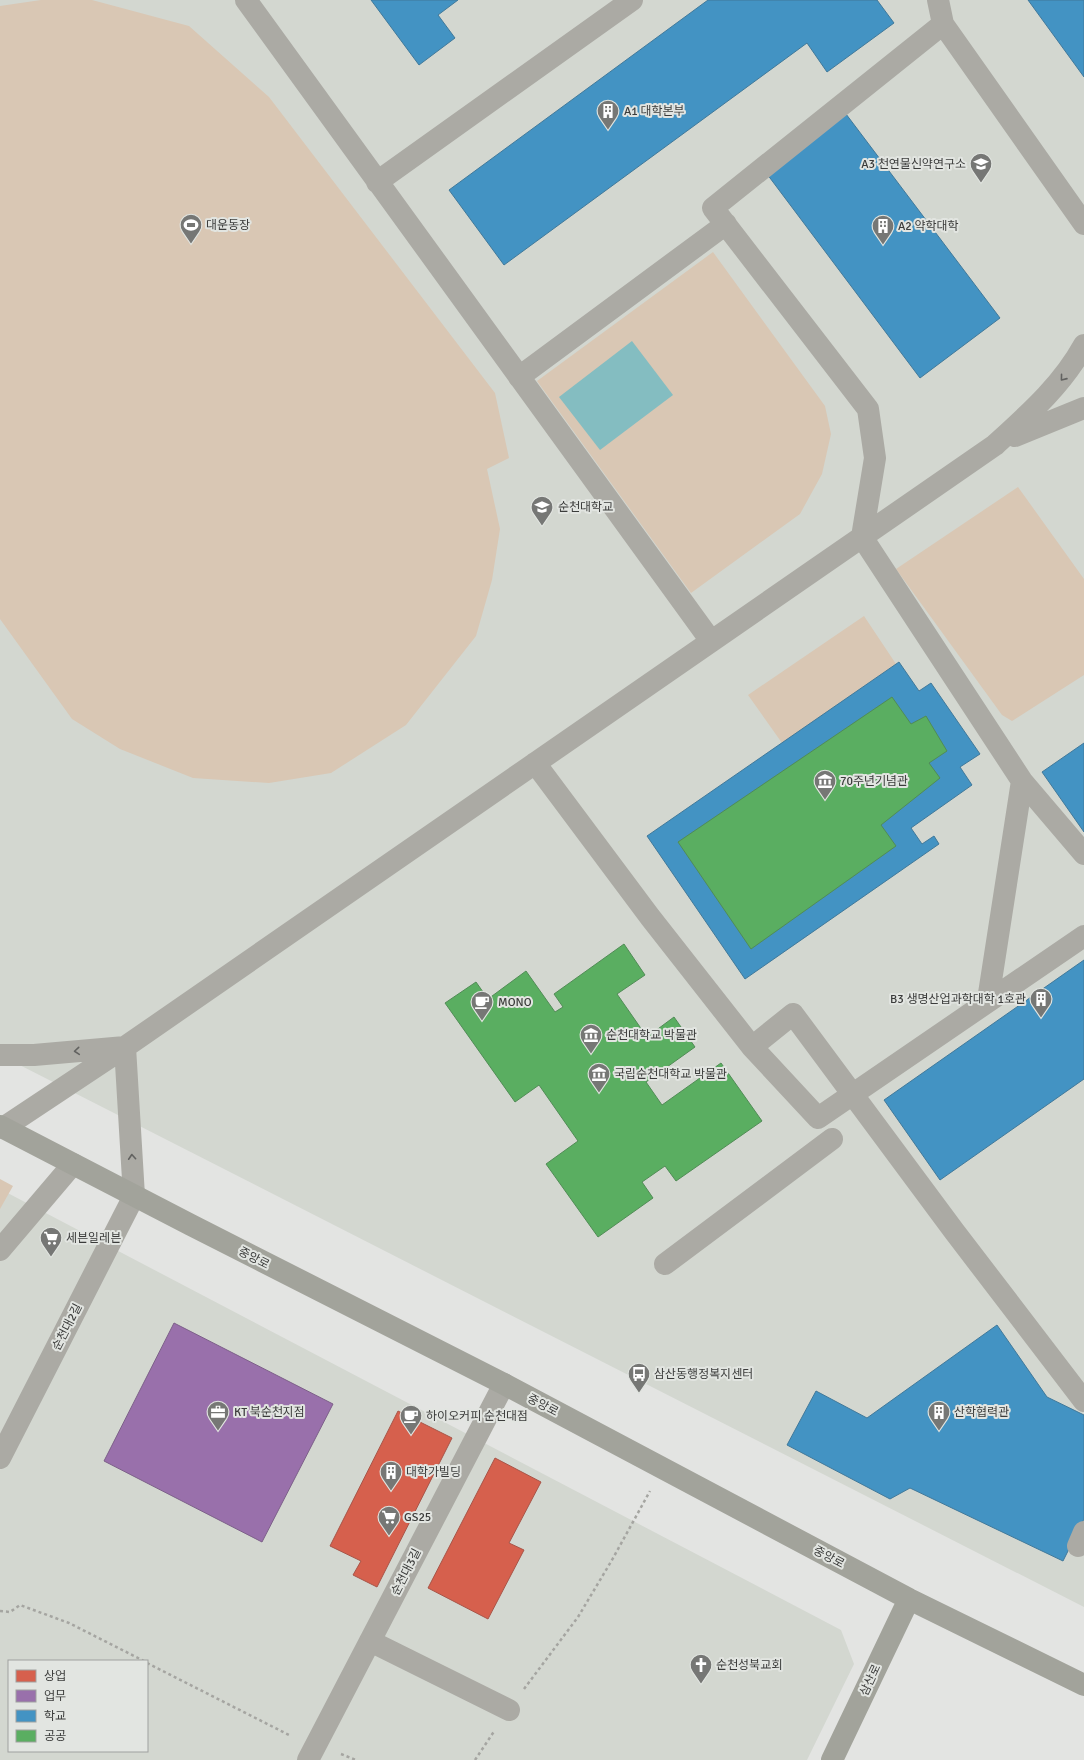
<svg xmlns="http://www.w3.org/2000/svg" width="1084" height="1760" font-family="Signika,'Noto Sans KR',sans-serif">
<rect width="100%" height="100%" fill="#e3e4e2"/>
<path fill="#d3d7d0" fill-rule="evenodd" d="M0 0H1084V1607L0 1055Z
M0 1189 841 1630 854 1664 807 1760H0ZM9 1661H147V1751H9Z"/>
<path fill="#d9c7b4" d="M41 0H92L189 26 269 97 495 393 509 458 487 469 500 529 492 580 476 636 406 725 331 773 269 783 193 778 120 749 72 719 0 619V6Z
M713 252 825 406 831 434 822 474 800 514 691 593 537 381Z
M1018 487 1084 579V675L1012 721 1002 715 896 569Z
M864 616 896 664 782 743 748 695Z
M0 1179 13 1186 0 1209Z"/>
<path fill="#84bdc1" d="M632 341 673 395 600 450 559 397Z"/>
<path fill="#d6604d" stroke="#a85548" d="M398 1411 452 1438 377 1587 353 1575 361 1561 330 1546Z
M495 1458 541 1482 509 1543 524 1550 488 1619 428 1588Z"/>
<path fill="#9970ab" stroke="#7d6089" d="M174 1323 333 1404 262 1542 104 1461Z"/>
<path fill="#4393c3" stroke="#41799a" d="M371 0H458L438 15 455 38 419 65Z
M708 0H877L894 23 827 72 807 43 504 265 449 190Z
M1028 0H1084V77Z
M846 114 1000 318 920 378 767 174Z
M899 662 919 691 931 683 980 754 960 767 972 785 911 828 922 844 934 836 939 844 745 979 647 836Z
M1084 743V832L1042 772Z
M1084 960V1079L940 1180 884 1100Z
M997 1325 1047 1397 1084 1415V1519L1063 1561 910 1488 890 1499 787 1445 816 1391 867 1418Z"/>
<path fill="#5aae61" stroke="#518c56" d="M892 697 911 724 926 716 947 751 929 763 940 778 881 825 896 846 751 949 678 842Z
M624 944 645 975 617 994 647 1037 674 1017 695 1047 646 1082 662 1105 721 1063 762 1121 676 1181 665 1166 642 1182 653 1198 598 1237 546 1164 578 1141 539 1085 515 1102 445 1003 476 982 488 999 526 971 555 1012 563 1007 554 994Z"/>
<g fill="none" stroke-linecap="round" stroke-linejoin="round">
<path stroke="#a5a5a1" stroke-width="2.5" stroke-dasharray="3 3" stroke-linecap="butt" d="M0 1611 10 1612 20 1605 69 1623 144 1661
M147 1663 291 1736
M524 1689 578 1617 612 1560 650 1491
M341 1754 356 1760
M475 1760 495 1730"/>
<path stroke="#abaaa4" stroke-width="22" d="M246 0 711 641
M938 0 943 24 1084 224
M943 24 713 208 868 409 875 458 862 537 1022 781 988 1000
M377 182 632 0
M519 377 726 224
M1015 436 1084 408
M535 763 650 917 752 1047 818 1118 1084 936
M1022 781 1084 854
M752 1047 793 1014 954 1231 1084 1401
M0 1055H34L125 1047 134 1196 0 1458
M3 1128 125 1047 995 445C1029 414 1062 385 1084 345
M0 1250 73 1164
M665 1264 832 1139
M1078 1546 1084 1532
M370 1641 509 1710
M308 1760 504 1384"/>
<path stroke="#a2a39b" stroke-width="22" d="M0 1126 191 1225 504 1384 909 1599 1084 1685
M832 1760 909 1599"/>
</g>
<defs><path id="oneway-chevron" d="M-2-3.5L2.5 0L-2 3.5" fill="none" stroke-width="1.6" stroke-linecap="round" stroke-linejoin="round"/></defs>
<g stroke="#626260">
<use href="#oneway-chevron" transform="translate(1063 378) rotate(129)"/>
<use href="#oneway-chevron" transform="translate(77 1051) rotate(175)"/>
<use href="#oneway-chevron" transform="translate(132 1157) rotate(-94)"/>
</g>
<defs>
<g id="building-pin" transform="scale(1.15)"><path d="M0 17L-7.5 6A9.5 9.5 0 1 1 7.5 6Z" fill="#767775" stroke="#e2e5e1"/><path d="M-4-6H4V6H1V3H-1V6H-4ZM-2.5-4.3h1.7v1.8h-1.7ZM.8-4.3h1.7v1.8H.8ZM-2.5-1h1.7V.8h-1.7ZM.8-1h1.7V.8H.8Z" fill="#fff"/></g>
<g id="university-pin" transform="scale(1.15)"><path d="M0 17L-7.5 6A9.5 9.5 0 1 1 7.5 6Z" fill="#767775" stroke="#e2e5e1"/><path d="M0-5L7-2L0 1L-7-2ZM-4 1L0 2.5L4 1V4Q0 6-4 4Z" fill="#fff"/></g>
<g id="stadium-pin" transform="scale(1.15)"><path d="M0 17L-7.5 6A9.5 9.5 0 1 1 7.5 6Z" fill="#767775" stroke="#e2e5e1"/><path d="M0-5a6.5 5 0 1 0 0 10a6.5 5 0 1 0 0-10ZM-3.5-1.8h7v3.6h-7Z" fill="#fff"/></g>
<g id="museum-pin" transform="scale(1.15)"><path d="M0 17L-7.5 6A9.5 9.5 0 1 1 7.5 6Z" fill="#767775" stroke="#e2e5e1"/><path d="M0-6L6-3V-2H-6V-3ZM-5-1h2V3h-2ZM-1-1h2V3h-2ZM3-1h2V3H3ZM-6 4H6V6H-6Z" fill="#fff"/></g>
<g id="cafe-pin" transform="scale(1.15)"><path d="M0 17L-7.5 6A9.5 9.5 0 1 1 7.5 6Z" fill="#767775" stroke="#e2e5e1"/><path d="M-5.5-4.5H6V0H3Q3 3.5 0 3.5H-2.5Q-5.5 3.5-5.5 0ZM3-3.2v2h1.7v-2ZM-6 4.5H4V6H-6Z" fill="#fff"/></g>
<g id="supermarket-pin" transform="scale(1.15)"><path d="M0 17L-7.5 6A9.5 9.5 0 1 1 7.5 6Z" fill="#767775" stroke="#e2e5e1"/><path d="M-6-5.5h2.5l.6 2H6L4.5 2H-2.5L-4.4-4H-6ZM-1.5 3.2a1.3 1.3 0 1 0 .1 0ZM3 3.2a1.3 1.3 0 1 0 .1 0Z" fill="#fff"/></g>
<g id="bus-pin" transform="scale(1.15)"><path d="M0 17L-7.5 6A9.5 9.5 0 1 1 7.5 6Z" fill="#767775" stroke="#e2e5e1"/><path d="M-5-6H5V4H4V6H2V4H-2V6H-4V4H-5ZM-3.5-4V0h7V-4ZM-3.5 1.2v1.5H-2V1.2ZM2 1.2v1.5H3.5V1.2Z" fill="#fff"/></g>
<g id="office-pin" transform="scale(1.15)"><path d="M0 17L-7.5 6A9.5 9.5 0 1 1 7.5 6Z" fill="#767775" stroke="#e2e5e1"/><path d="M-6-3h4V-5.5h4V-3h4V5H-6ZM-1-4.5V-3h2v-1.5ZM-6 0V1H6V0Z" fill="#fff"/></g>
<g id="church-pin" transform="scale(1.15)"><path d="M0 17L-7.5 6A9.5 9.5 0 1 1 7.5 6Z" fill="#767775" stroke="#e2e5e1"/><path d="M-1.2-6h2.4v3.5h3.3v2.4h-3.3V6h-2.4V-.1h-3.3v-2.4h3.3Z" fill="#fff"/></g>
</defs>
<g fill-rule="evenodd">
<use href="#building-pin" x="608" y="111"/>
<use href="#university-pin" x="981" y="164"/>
<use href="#stadium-pin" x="191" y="225"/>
<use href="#building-pin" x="883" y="226"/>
<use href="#university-pin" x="542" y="507"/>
<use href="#museum-pin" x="825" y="781"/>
<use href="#building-pin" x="1041" y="999"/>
<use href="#cafe-pin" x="482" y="1002"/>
<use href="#museum-pin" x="591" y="1035"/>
<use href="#museum-pin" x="599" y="1074"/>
<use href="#supermarket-pin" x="51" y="1238"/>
<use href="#bus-pin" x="639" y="1374"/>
<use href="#office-pin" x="218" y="1412"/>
<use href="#building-pin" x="939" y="1412"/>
<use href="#cafe-pin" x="411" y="1416"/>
<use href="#building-pin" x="391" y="1472"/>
<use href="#supermarket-pin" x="389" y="1517"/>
<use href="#church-pin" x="701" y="1665"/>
</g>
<g text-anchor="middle" stroke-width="4" stroke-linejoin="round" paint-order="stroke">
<g font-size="12" fill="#3b3c3b" stroke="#e2e5e1" text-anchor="start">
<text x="624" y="115">A1 대학본부</text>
<text x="966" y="168" text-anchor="end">A3 천연물신약연구소</text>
<text x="206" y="229">대운동장</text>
<text x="898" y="230">A2 약학대학</text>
<text x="558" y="511">순천대학교</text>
<text x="840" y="785">70주년기념관</text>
<text x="1026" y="1003" text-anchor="end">B3 생명산업과학대학 1호관</text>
<text x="498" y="1006">MONO</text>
<text x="606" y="1039">순천대학교 박물관</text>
<text x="614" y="1078">국립순천대학교 박물관</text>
<text x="66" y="1242">세븐일레븐</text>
<text x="654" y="1378">삼산동행정복지센터</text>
<text x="234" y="1416">KT 북순천지점</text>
<text x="954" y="1416">산학협력관</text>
<text x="426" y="1420">하이오커피 순천대점</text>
<text x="406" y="1476">대학가빌딩</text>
<text x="404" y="1521">GS25</text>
<text x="716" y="1669">순천성북교회</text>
</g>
<g font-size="12" fill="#3b3c3b" stroke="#e2e5e1">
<text transform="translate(254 1258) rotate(27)" y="4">중앙로</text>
<text transform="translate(67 1327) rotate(-63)" y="4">순천대2길</text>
<text transform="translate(543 1405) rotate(28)" y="4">중앙로</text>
<text transform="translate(829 1557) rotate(28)" y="4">중앙로</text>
<text transform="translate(406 1572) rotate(-63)" y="4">순천대3길</text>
<text transform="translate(870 1680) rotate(-65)" y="4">삼산로</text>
</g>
</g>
<rect x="8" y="1660" width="140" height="92" fill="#e2e5e1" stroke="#9fa19f"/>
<rect x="16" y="1670" width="20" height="12" fill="#d6604d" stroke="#9fa19f"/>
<text x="44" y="1680" font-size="12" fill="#3b3c3b">상업</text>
<rect x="16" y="1690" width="20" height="12" fill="#9970ab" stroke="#9fa19f"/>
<text x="44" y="1700" font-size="12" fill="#3b3c3b">업무</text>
<rect x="16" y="1710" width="20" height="12" fill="#4393c3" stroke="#9fa19f"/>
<text x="44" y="1720" font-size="12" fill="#3b3c3b">학교</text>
<rect x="16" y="1730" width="20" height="12" fill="#5aae61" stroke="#9fa19f"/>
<text x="44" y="1740" font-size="12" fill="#3b3c3b">공공</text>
</svg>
